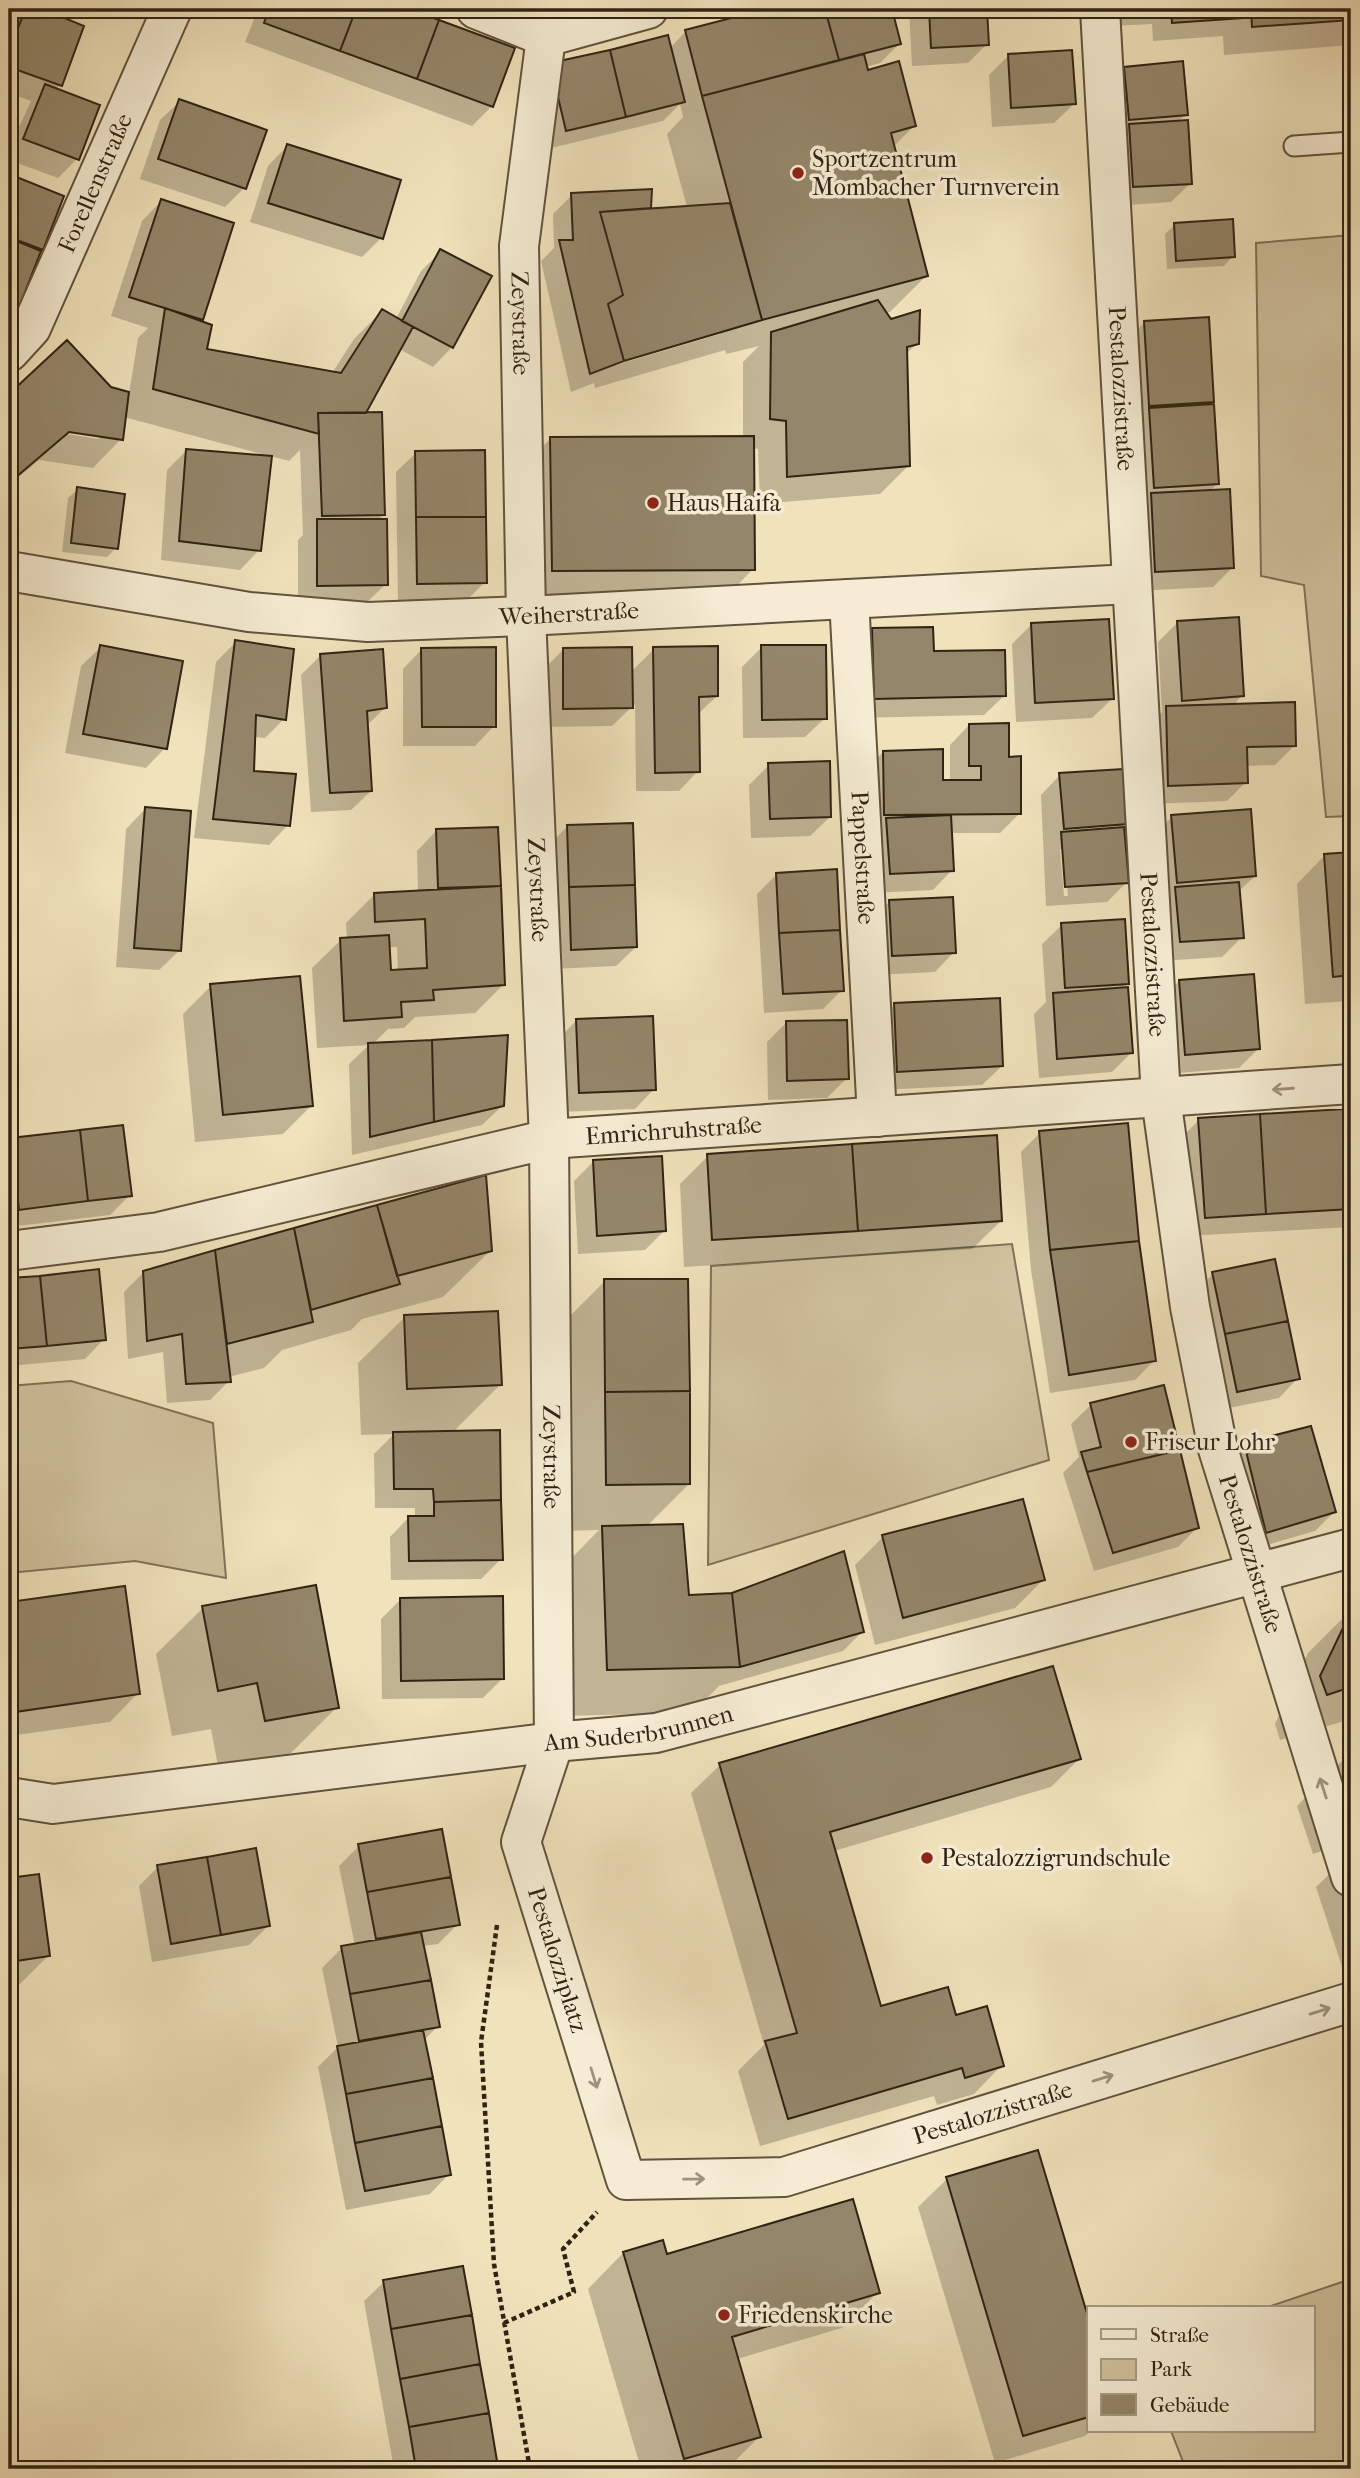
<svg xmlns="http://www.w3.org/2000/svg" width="1360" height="2478" font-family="'IM FELL French Canon',serif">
<rect width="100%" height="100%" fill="#f0e2bb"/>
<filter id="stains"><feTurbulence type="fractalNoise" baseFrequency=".00286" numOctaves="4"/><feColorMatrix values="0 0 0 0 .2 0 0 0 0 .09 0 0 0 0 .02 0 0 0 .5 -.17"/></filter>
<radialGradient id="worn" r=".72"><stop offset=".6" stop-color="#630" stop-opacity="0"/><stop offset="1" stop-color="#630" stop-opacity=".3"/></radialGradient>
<path fill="#d0c29e" stroke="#807258" stroke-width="2" d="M1351 235V816L1326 817 1304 585 1261 576 1256 243Z
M1012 1244 1049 1460 708 1565 711 1266Z
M71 1381 213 1423 226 1578 135 1561 9 1573V1386Z
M1351 2279V2469H1186L1171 2431H1313V2308H1265Z"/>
<path fill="#0003" fill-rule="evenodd" d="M9 9H35L82 27 60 85 55 90 77 159 58 178 9 160V149L31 101 9 93Z
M114 9H131L126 14Z
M258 9H402L513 49 492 106 472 126 245 42Z
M774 9H890L899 44 880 63 866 67 914 126 893 147 926 276 890 312 885 313 890 321 918 343 905 355 909 465 880 494 760 504 758 449 753 448V569L725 598 524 599 523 467 551 438 743 437V362L759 346 726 354 725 350 595 388 594 383 571 392 541 261 554 248 553 214 572 195 650 207 647 210 687 207 667 134 683 117 680 104 663 121 547 149 531 85 670 48 686 31ZM720 330V334L616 365 615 362Z
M909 9H985L987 44 968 63 912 66Z
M1111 9H1351V45L1224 55 1223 36 1153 41 1152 24 1112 26Z
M1009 55 1074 104 1054 123 992 127 989 75Z
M1125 69 1186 114 1178 122 1191 183 1171 202 1114 206 1105 88Z
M180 101 244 188 225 207 140 179 160 120Z
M287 146 381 238 362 257 250 222 268 166Z
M10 176 62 197 18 304 9 314Z
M161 201 201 319 199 322 205 350 332 373 354 339 382 311 396 319 421 271 441 251 452 347 433 367 399 349 363 414 383 515 378 520 386 584 366 603 298 604V540L303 535 300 450 289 461 270 456 259 550 240 570 161 560 167 470 186 451 269 456 124 417 121 439 93 468 39 460 9 485V396L67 342 110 389 129 394 138 338 148 328 111 316 142 221ZM61 429 99 435V439L60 433Z
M1175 225 1233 256 1224 266 1167 269 1165 234Z
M1145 322 1213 402 1208 406 1217 484 1209 492 1232 568 1213 587 1136 591 1125 342Z
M416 453 485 582 465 602 398 603 396 472Z
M78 489 116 548 107 557 62 552 68 498Z
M1178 622 1242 696 1232 706 1295 745 1275 765 1246 766V782L1227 801 1149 804 1147 727 1162 712 1158 642Z
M1031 625 1112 699 1092 718 1016 722 1012 644Z
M873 630 932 653 1004 696 984 715 855 718 854 650Z
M236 642 284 719 265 738 253 737 252 773 288 825 269 845 194 838 216 662Z
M101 647 165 748 146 768 65 753 81 666Z
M762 647 825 718 805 737 743 738 742 667Z
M422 649 494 726 475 746H403V669Z
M564 649 631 672 654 649 717 696 697 715 698 771 679 791H636L635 704 612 726 545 727 544 669Z
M320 656 385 708 366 726 371 791 351 810 311 812 301 675Z
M969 725 1008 759 1020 813 1000 833H950L952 870 933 890 871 893 864 772 883 752 942 782H950V745Z
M769 765 830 817 810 836 751 838 749 785Z
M1060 775 1126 824 1122 827 1127 882 1107 902 1046 906 1041 795ZM1060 849H1064L1068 896H1064Z
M145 809 179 951 159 970 116 967 126 829Z
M1172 817 1255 876 1238 892 1242 937 1222 957 1161 961 1152 836Z
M568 826 636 947 616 966 552 969 548 846Z
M496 829 503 985 475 1013 415 1017 404 1028 388 1029 372 1045 502 1106 482 1125 352 1155 349 1064 369 1045 317 1048 312 968 341 940 347 939 346 923 374 895 418 892 417 851 436 831ZM388 947H397L398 971 390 972Z
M1351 854V1001L1305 1004 1297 884 1325 855Z
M776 875 842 990 823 1009 764 1013 757 894Z
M889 902 954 952 935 972 873 975 870 921Z
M1062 925 1128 983 1121 989 1131 1053 1112 1072 1039 1078 1034 1014 1046 1002 1042 944Z
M1179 981 1258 1049 1239 1068 1166 1074 1160 1001Z
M211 986 311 1106 283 1134 195 1142 183 1014Z
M894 1005 1002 1066 982 1085 878 1090 875 1024Z
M577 1020 654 1089 635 1109 560 1112 557 1040Z
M786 1023 847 1078 827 1098 768 1100 767 1042Z
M1351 1110V1227L1186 1236 1180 1139 1199 1120Z
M1040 1133 1137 1242 1154 1361 1135 1380 1050 1393 1031 1270 1021 1152Z
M11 1140 130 1195 110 1215 9 1227V1143Z
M708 1156 1001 1221 972 1249 684 1267 680 1184Z
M594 1161 664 1231 645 1250 578 1254 574 1181Z
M484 1177 490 1251 443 1297 362 1319 351 1330 282 1350 264 1368 229 1377V1381L210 1400 167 1403 163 1352 128 1359 124 1292 144 1272Z
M97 1271 104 1339 85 1359 9 1366V1280Z
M1213 1274 1298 1378 1279 1398 1218 1410 1194 1293Z
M605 1281 689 1484 646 1527 687 1597 862 1632 843 1651 719 1686 692 1713 561 1716 556 1574 599 1530 560 1531 558 1328Z
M405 1317 500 1385 452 1433 501 1559 481 1579 391 1580 390 1537 409 1517H415V1508H375L374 1454 394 1434 361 1435 358 1363Z
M1091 1405 1197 1528 1178 1547 1094 1571 1063 1473 1079 1457 1071 1424Z
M1245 1444 1334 1512 1315 1531 1246 1551 1225 1464Z
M883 1537 1043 1580 1015 1608 875 1645 855 1565Z
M123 1588 138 1693 110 1722 9 1736V1604Z
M400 1600 503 1678 483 1698 382 1699 381 1619Z
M203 1608 337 1707 290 1754 218 1766 211 1729 172 1736 156 1654Z
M1351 1610V1719L1280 1740 1275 1724 1308 1653Z
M1351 1757V1984L1348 1985 1316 1887 1350 1854 1346 1843 1313 1854 1297 1806 1344 1759Z
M1079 1759 1051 1787 834 1851 880 2008 955 2017 1002 2065 974 2094 937 2105 934 2096 760 2146 738 2071 764 2045 691 1793 720 1765Z
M359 1846 458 1924 438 1944 422 1946 438 2026 423 2041 449 2174 430 2194 346 2210 318 2067 338 2047 322 1968 342 1948 355 1946 339 1866Z
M158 1867 268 1926 249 1945 152 1962 139 1886Z
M37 1876 48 1956 20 1984 9 1986V1880Z
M947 2179 1089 2326 1091 2431 1085 2436 995 2463 918 2207Z
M623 2253 666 2256 878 2292 842 2328 737 2359 759 2437 727 2469H641L588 2289Z
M461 2268 497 2469H394L364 2301 384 2282Z"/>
<path fill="#94866a" stroke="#312313" stroke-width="2" d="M9 9H26L9 49Z
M26 9H43L84 26 62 86 9 67V49Z
M269 9H356L340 51 264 23Z
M356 9H407L439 20 417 79 340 51Z
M766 9H825L839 60 702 96 685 30Z
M825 9H892L901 44 839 60Z
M929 9H987L989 45 931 48Z
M1171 9H1243V18L1172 23Z
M1251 9H1351V20L1252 27Z
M439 20 515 48 493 107 417 79Z
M668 35 685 102 626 117 610 50Z
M610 50 626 117 566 131 550 63Z
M1072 50 1076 104 1011 108 1008 54Z
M864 54 868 70 899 61 916 126 891 133 928 276 762 320 702 96Z
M1183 61 1188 115 1129 120 1124 67Z
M45 84 100 105 79 160 23 139Z
M179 99 267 130 246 189 158 159Z
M1188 120 1192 184 1133 187 1129 124Z
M287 144 401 180 383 239 268 203Z
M9 174 64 196 43 250 9 237Z
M652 189 651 208 600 212 623 295 608 304 624 361 590 374 559 240H573L571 193Z
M161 199 234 223 203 320 129 297Z
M730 203 762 320 624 361 608 304 623 295 600 212Z
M1233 219 1235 257 1176 261 1174 223Z
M9 238 41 251 20 305 9 301Z
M440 249 492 276 453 348 402 321Z
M878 300 891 319 920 310 919 344 907 347 910 466 787 477 786 421 770 419 771 332Z
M165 308 212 325 207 349 341 373 382 309 413 327 366 413H318L319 434 153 389Z
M1209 317 1214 402 1149 406 1144 321Z
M67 340 111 387 129 392 123 440 69 432 9 483V394Z
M1214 404 1219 484 1154 488 1149 408Z
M382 412 385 515 322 516 318 413Z
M754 436 755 570 552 571 550 437Z
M186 449 272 456 261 551 179 541Z
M485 450 486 517H416L415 451Z
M77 487 125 494 118 549 71 543Z
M1230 489 1234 568 1155 572 1151 493Z
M416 517H486L487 583 417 584Z
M317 519H387L388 585 317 586Z
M1239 617 1244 696 1182 701 1177 621Z
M1109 619 1114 699 1035 703 1031 623Z
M933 627 934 651 1005 650 1006 696 874 699 872 628Z
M235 640 294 649 286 720 256 715 254 771 296 774 290 826 213 819Z
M100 645 183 661 167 749 83 734Z
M761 645H826L827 719 762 720Z
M718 646V696L699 697 700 772 655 773 653 647Z
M496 647V727H422L421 648Z
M632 647 633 708 563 709V648Z
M383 649 387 708 367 711 372 791 330 793 320 654Z
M1295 702 1296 746 1247 747 1248 783 1168 786 1166 706Z
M1009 723V757L1021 756V814L884 815 883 751 943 749V780H981V766H969V724Z
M830 761 831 817 770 819 768 763Z
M1123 769 1128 824 1064 829 1059 773Z
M145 807 191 811 181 951 134 948Z
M1251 809 1256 876 1177 883 1171 815Z
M951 815 954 871 890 874 886 818Z
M633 823 635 885 569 887 567 825Z
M498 827 501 886 438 888 436 829Z
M1124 827 1129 883 1065 887 1061 832Z
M1351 852V975L1333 977 1324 854Z
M837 869 840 930 779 933 776 873Z
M1239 882 1244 938 1180 942 1175 887Z
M635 885 637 947 571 950 569 887Z
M501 886 505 985 433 990 434 1000 401 1002 402 1017 344 1021 340 938 389 935 391 970 427 968 425 919 375 922 374 893Z
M953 897 956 953 892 956 889 900Z
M1125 919 1129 984 1065 988 1061 923Z
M840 930 844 991 783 994 779 933Z
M1254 974 1260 1049 1185 1055 1179 980Z
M300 976 313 1106 223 1115 210 984Z
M1128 987 1133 1053 1057 1059 1053 993Z
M1000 998 1003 1066 897 1072 894 1003Z
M653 1016 656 1090 579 1093 576 1019Z
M847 1020 849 1079 787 1081 786 1021Z
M508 1035 504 1106 434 1122 432 1040Z
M432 1040 434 1122 370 1137 368 1043Z
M1344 1109 1351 1209 1266 1214 1260 1114Z
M1344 1109H1351V1209Z
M1260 1114 1266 1214 1205 1218 1198 1118Z
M1128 1123 1139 1241 1050 1250 1039 1131Z
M123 1125 132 1196 88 1201 80 1130Z
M80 1130 88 1201 19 1210 11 1138Z
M997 1135 1002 1221 858 1231 852 1144Z
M852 1144 858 1231 712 1240 707 1154Z
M662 1156 666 1231 597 1236 593 1160Z
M486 1175 492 1251 397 1276 377 1205Z
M377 1205 400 1284 311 1310 294 1228Z
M294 1228 313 1322 227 1344 215 1250Z
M1139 1241 1156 1361 1069 1375 1050 1250Z
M215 1250 231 1382 186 1384 182 1334 147 1341 143 1271Z
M1275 1259 1288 1321 1225 1334 1212 1272Z
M99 1269 106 1340 47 1346 40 1276Z
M40 1276 47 1346 9 1349V1278Z
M604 1279H688L690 1391 605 1392Z
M498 1311 502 1385 407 1389 404 1315Z
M1288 1321 1300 1379 1237 1392 1225 1334Z
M1164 1385 1180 1450 1087 1472 1081 1452 1101 1447 1090 1403Z
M690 1391V1484L606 1485 605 1392Z
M1311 1426 1336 1512 1266 1533 1244 1443Z
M500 1430 501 1500 434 1502 433 1489H394L393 1432Z
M1180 1450 1199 1528 1113 1553 1087 1472Z
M1023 1499 1045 1580 903 1618 882 1535Z
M501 1500 503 1560 409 1561 408 1516H434V1502Z
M683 1524 689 1595 732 1593 740 1667 607 1670 602 1526Z
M844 1551 864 1632 740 1667 732 1593Z
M316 1585 339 1708 265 1721 257 1683 218 1691 202 1606Z
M125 1586 140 1694 15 1712 9 1670V1602Z
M503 1596 504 1679 401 1681 400 1598Z
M1351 1611V1687L1327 1695 1320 1676Z
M1053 1666 1081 1759 830 1832 881 2006 948 1987 956 2015 987 2006 1004 2066 965 2078 962 2068 788 2119 765 2041 797 2033 719 1763Z
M1351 1755V1783L1343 1758Z
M442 1829 451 1877 367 1892 358 1844Z
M256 1848 270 1926 221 1935 207 1857Z
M207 1857 221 1935 171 1944 157 1865Z
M39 1874 50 1956 9 1962V1878Z
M451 1877 460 1925 376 1939 367 1892Z
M421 1932 431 1980 350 1994 341 1946Z
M431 1980 440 2027 359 2041 350 1994Z
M423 2030 433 2078 346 2094 337 2046Z
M433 2078 442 2126 355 2143 346 2094Z
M442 2126 451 2175 365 2191 355 2143Z
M1038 2150 1089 2320V2417L1023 2436 946 2177Z
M853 2199 880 2293 732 2337 761 2437 684 2459 623 2252 663 2240 667 2254Z
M463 2266 472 2315 391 2329 383 2280Z
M472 2315 480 2364 400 2379 391 2329Z
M480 2364 489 2413 409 2427 400 2379Z
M489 2413 497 2461 454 2469H416L409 2427Z
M497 2461 499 2469H454Z"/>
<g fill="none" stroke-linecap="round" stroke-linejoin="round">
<g stroke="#61533d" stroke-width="23">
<path id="service" d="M1294 146 1351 142"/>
</g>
<g stroke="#61533d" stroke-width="42">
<g id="minor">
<path d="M476 9 546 37 648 9"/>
<path id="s1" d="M554 9 546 37 519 246 526 616 549 1139 554 1742 521 1842 626 2180 784 2177 1351 2002"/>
<path id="s2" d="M1100 9 1161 1098 1190 1307 1218 1449 1351 1877"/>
<path id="s3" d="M9 352 31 328 172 9"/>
<path id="s4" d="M9 571 249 612 368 622 526 616 1131 584"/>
<path id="s5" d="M849 599 877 1117"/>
<path id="s6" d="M9 1251 159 1232 549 1139 1351 1084"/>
<path id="s7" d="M9 1797 53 1804 554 1742 656 1733 1351 1548"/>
</g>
</g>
<path stroke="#312313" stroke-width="4.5" stroke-dasharray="5 3.5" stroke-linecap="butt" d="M497 1925 481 2042 494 2264 530 2469
M504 2323 574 2292 563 2249 597 2212"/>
<use href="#service" stroke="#f5ecd3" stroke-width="19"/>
<use href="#minor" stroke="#f5ecd3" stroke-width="38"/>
</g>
<defs><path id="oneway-shaft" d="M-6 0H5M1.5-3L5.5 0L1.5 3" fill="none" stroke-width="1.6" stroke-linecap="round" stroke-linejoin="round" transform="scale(1.75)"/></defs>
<g stroke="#9d927d">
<use href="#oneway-shaft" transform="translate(1283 1089) rotate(176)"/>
<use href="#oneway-shaft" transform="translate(1323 1788) rotate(-108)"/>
<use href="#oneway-shaft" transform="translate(1320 2011) rotate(-17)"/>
<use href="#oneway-shaft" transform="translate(594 2078) rotate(73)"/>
<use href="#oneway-shaft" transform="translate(1103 2078) rotate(-17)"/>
<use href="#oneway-shaft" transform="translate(694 2179) rotate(-1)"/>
</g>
<g fill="#8f2418" stroke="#f5ecd3" stroke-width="2.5">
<circle cx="798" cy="173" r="7"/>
<circle cx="653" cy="503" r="7"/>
<circle cx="1131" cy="1442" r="7"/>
<circle cx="927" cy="1858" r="7"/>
<circle cx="724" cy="2315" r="7"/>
</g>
<g text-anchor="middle" stroke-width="7" stroke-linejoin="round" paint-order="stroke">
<g font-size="24" fill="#312313" stroke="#f5ecd3" text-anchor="start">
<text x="812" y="167">Sportzentrum<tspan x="812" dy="28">Mombacher Turnverein</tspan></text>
<text x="667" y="511">Haus Haifa</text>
<text x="1145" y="1450">Friseur Lohr</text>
<text x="941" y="1866">Pestalozzigrundschule</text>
<text x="738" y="2323">Friedenskirche</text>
</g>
<g font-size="24" fill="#312313" stroke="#f5ecd3">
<text dy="8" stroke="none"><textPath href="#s3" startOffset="191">Forellenstraße</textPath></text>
<text dy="8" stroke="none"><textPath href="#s1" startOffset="317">Zeystraße</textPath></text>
<text dy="8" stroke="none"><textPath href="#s2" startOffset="380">Pestalozzistraße</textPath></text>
<text dy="8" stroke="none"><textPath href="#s4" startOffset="564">Weiherstraße</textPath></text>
<text dy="8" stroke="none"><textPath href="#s5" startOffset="259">Pappelstraße</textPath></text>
<text dy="8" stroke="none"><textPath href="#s1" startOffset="884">Zeystraße</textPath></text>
<text dy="8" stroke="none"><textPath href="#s2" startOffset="947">Pestalozzistraße</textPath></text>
<text dy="8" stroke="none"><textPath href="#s6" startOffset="677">Emrichruhstraße</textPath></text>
<text dy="8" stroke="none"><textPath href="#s1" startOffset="1451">Zeystraße</textPath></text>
<text dy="8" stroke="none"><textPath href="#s2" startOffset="1556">Pestalozzistraße</textPath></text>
<text dy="8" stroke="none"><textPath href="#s7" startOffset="635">Am Suderbrunnen</textPath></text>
<text dy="8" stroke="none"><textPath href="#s1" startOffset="1965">Pestalozziplatz</textPath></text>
<text dy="8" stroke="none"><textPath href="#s1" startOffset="2572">Pestalozzistraße</textPath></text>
</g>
</g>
<rect width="1360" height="2478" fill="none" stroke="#f0e2bb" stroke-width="35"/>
<rect x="10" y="10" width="1339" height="2457" fill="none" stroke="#312313" stroke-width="3.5"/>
<rect x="18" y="18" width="1325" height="2443" fill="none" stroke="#312313" stroke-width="2"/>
<rect x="1087" y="2306" width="228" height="126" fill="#f5ecd3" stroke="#a79c86" stroke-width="2"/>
<rect x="1101" y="2329" width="35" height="10" fill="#f5ecd3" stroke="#a79c86" stroke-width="2"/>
<text x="1150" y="2342" font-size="21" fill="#312313">Straße</text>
<rect x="1101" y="2359" width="35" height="21" fill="#d0c29e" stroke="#a79c86" stroke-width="2"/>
<text x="1150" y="2376" font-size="21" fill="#312313">Park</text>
<rect x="1101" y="2394" width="35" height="21" fill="#94866a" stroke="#a79c86" stroke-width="2"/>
<text x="1150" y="2412" font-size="21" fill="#312313">Gebäude</text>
<rect width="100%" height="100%" filter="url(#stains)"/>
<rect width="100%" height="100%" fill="url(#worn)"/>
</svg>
